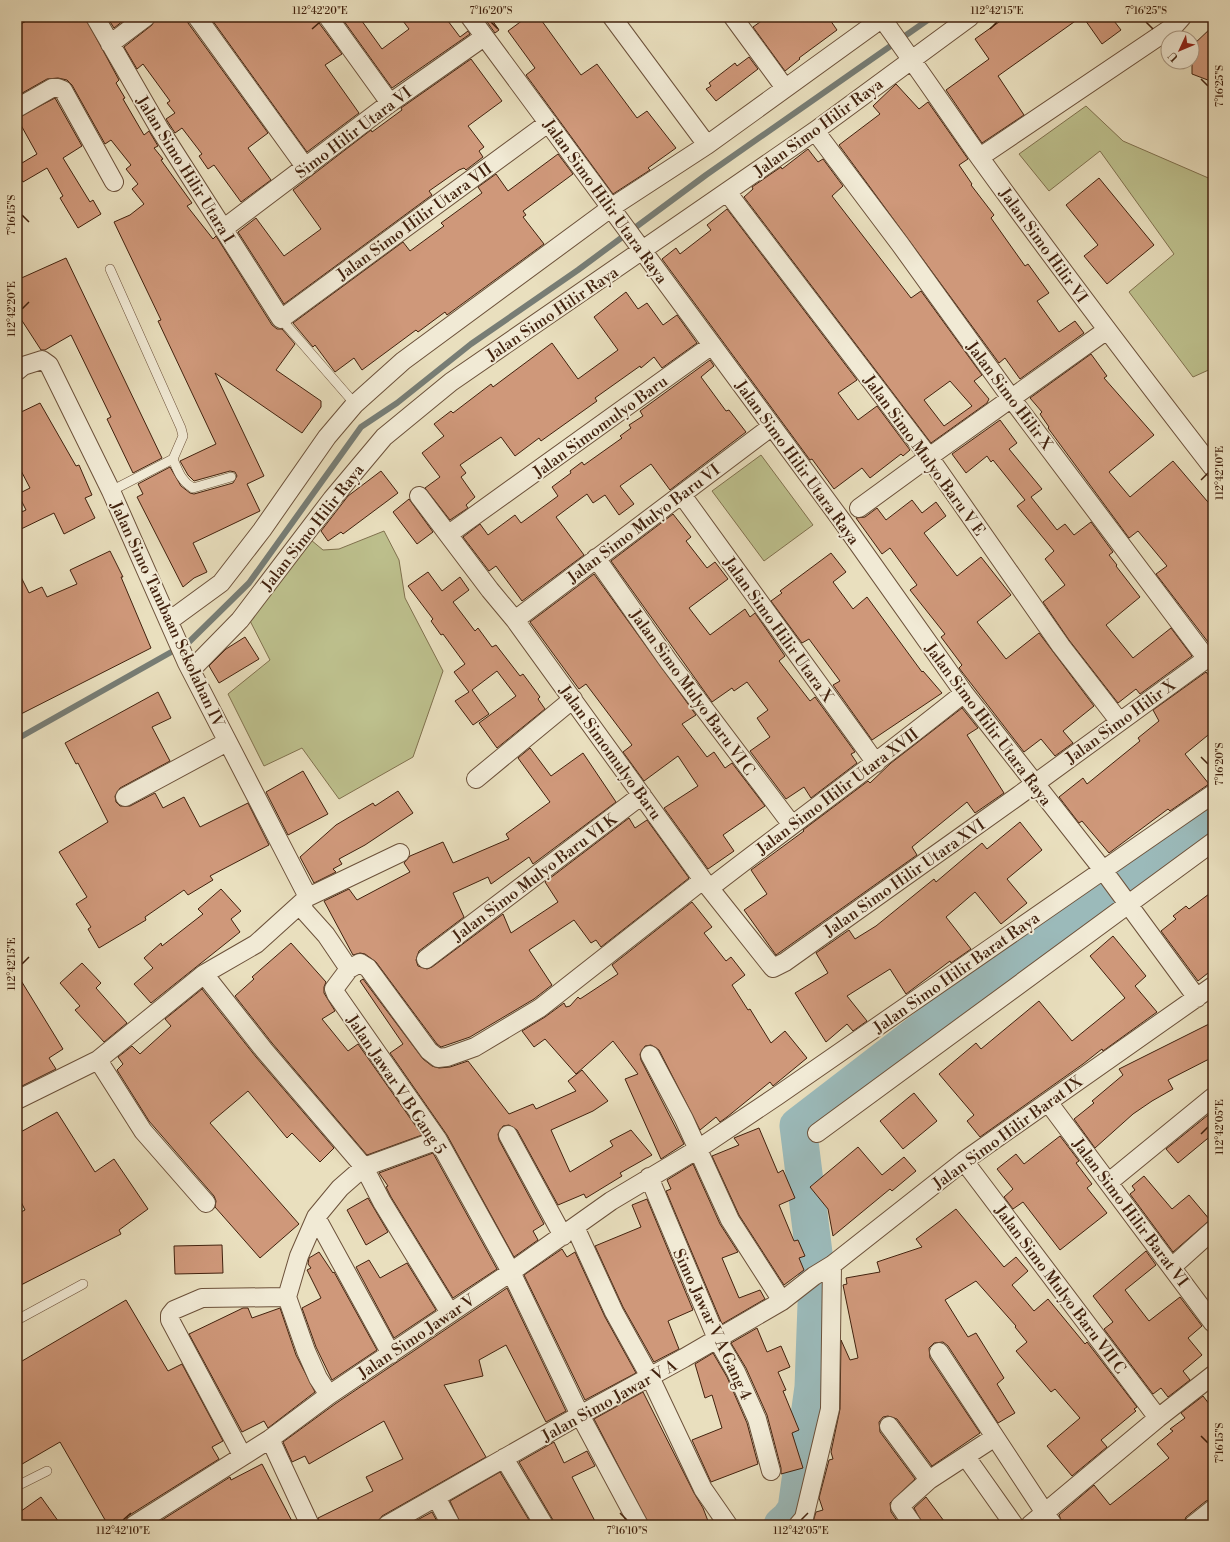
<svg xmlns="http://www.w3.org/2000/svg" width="1230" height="1542" font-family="'Libre Bodoni',serif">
<rect width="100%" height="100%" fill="#e9dfbe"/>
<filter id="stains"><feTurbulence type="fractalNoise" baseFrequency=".005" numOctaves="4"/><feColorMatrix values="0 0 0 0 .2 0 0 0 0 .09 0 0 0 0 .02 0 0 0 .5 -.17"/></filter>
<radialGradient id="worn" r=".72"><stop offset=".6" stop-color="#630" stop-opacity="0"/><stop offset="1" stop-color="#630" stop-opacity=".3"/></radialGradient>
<path fill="#bdc08d" stroke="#80714e" d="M1086 106 1123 141 1213 180V368L1193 377 1129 292 1174 254 1100 151 1049 191 1019 154Z
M761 455 813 525 764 561 712 491Z
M384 531 399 560 405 598 443 671 413 757 339 799 302 748 264 766 228 694 270 660 246 613 305 535 323 550 339 549Z"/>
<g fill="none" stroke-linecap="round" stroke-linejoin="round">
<path stroke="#777d75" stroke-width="6" d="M17 739 189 642 249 583 361 427 397 403 471 344 578 270 706 175 932 17"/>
<path stroke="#9bbaba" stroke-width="37" d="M782 1525 789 1519 796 1509 813 1387 817 1277 798 1126 1037 942 1213 823"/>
</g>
<path fill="#cf987a" stroke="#42220e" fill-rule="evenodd" d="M34 17H85L119 80 116 83 125 98 123 99 144 135 149 131 158 146 154 148 163 159 161 160 192 203 187 206 213 239 216 236 272 325 277 329H282L295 344 276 370 321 401V407L302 433 215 373 264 476 247 484 260 511 193 543 207 572 194 578 183 587 137 497 143 494 138 484 170 467 181 486 190 493 194 494 233 483 237 476 235 472 230 471 194 481 188 475 180 461 216 444 158 321 161 320 114 222 130 215 144 204 132 189 138 184 126 169 131 165 111 140 105 144 72 85 67 80 58 78 47 79 17 96V26Z
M107 17H128L114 28Z
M156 17H187L188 23 268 133 248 148 271 180 241 202 214 165 208 169 199 156 202 154 182 128 175 133 166 119 175 113 167 103 170 101 143 64 137 69 124 47 152 25Z
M210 17H318L319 23 342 54 325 65 359 113 307 152Z
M341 17H359L382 49 409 29 400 17H445L460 37 468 31 470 34 392 88Z
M488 17H490L499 30 495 33 485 19Z
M527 17H539L581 75 597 64 637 118 647 111 676 148 648 168 650 170 613 194 526 75 535 68 508 31Z
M767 17H828L837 30 799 58 800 59 785 71 753 27Z
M1006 17H1081L998 76 1024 115 982 143 946 90 989 59 975 39Z
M1083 17H1111L1121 30 1102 44Z
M1213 26V82L1192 74V46Z
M749 57 758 69 716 101 706 89 711 86 709 83 735 63 737 66Z
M471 59 502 101 468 126 484 147 479 151 483 157 466 170 464 168 459 170 429 191 432 195 284 304 238 232 256 218 284 256 321 229 293 190 371 130 372 132 402 110 401 108Z
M896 84 919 109 928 102 968 159 959 165 972 184 971 185 994 215 991 218 1025 266 1028 264 1049 293 1037 301 1059 332 1075 321 1084 333 1020 379 1005 358 999 363 839 145 880 114 873 106Z
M55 98 82 146 63 158 90 202 93 200 101 214 78 228 60 198 63 196 47 168 23 182 17 173V166L37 154 17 118Z
M808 149 818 162 823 159 843 186 832 196 911 298 921 291 982 375 974 381 989 399 987 403 931 443 744 197 753 189 752 187 781 167 782 169ZM950 381 972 406 944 426 924 400Z
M558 154 573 174 523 211 526 215 523 217 544 244 447 315 445 312 418 332 416 330 362 370 354 358 335 372 315 345 313 347 293 323 403 242 410 251 444 226 441 223 482 193 478 187 496 174 508 191Z
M1099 178 1154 245 1107 284 1084 256 1098 245 1066 205Z
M727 209 857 380 838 393 858 420 877 406 910 450 903 456 901 454 870 478 862 468 834 489 812 459 810 460 662 259 676 248 680 254 711 230 707 225Z
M66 258 162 458 133 473 107 419 111 417 71 335 45 350H41L17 313V280Z
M626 292 638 309 647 303 663 325 677 315 697 343 662 368 654 357 641 368 640 366 595 398 597 401 541 441 539 438 515 456 501 437 460 465 466 473 461 477 475 497 466 505 468 508 450 520 425 488 440 477 422 453 444 436 434 424 451 411 453 413 491 384 493 387 552 343 578 379 618 350 594 317Z
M1091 354 1107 376 1104 378 1154 435 1109 472 1130 497 1173 461 1213 508V638L1208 642 1156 574 1167 566 1138 531 1129 538 1048 428 1049 427 1040 414 1042 412 1030 398Z
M710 360 714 366 701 377 726 411 729 410 746 432 670 490 651 464 620 486 634 504 619 515 605 495 593 503 587 494 556 517 584 555 522 601 496 566 489 571 463 537 480 524 488 535 515 515 521 523 558 496 552 487 571 473 570 471 582 462 584 465 622 438 620 436 631 428 629 425 643 416 640 411Z
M40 403 76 466 79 465 92 495 85 498 95 518 64 534 54 513 17 531V514L26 510 18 494 30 488 17 463V414Z
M1000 420 1017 443 1009 449 1042 489 1031 497 1057 530 1065 524 1074 535 1091 522 1113 552 1109 555 1117 565 1116 566 1140 597 1106 625 1133 658 1171 628 1192 656 1140 694 1136 689 1118 703 1069 640 1043 602 1065 585 1045 559 1054 551 1017 506 1025 500 993 460 991 462 987 456 966 473 952 454Z
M381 471 398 493 343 534 341 532 328 541 321 531 348 496Z
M409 499 433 532 417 544 393 512Z
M912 500 922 513 936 502 946 516 924 533 957 576 981 557 1011 595 977 622 1006 659 1039 633 1094 706 1063 731 1073 743 1055 756 1041 739 1024 752 959 668 962 665 941 637 945 634 910 590 917 585 890 548 882 554 856 518 865 517 877 508 886 520Z
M673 514 691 537 686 541 707 568 715 562 728 579 689 608 710 635 745 609 750 617 755 613 785 656 779 661 810 701 815 697 855 752 851 754 857 763 811 798 804 787 786 799 750 751 770 737 757 718 768 710 747 682 734 691 732 688 712 702 611 561Z
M110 551 123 577H121L151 648 17 716V569L29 593 42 587 47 597 77 584 70 570Z
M831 553 846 572 833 582 853 609 867 597 922 672 923 671 942 693 872 740 833 685 840 681 809 639 802 643 771 601 782 593 780 591Z
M428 572 442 591 460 577 469 590 453 602 475 631 478 628 492 647 496 645 520 676 523 674 540 697 538 699 545 709 497 748 479 723 516 696 497 671 472 690 489 714 473 725 455 701 469 692 454 672 465 664 443 634 441 635 431 621 433 619 408 586Z
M594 574 696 715 682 724 707 757 714 752 725 768 732 763 765 806 723 835 734 851 708 869 664 808 698 786 678 756 644 781 623 752 632 745 586 684 579 689 530 622Z
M245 637 259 659 219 683 209 666 226 649Z
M1206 672 1213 681V731L1185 754 1209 784 1170 811 1168 809 1109 853 1082 821 1079 823 1059 797 1083 778 1087 784 1140 741 1138 738 1159 721 1153 710Z
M158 692 171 718 152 727 170 761 120 788 115 796 116 802 120 806H130L155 793 163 808 184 797 200 827 248 803 269 845 210 876 213 880 188 895 184 890 145 917 146 920 99 948 88 929 91 927 76 904 87 897 59 852 108 822 78 763 76 764 65 743Z
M962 708 978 728 967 735 1004 793 975 813 967 802 912 847 917 855 776 955 744 910 767 894 751 870 804 831 803 830 868 781 870 783 891 763Z
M530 748 551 776 583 753 616 802 533 864 529 857 491 884 488 877 453 893 464 917 419 951 416 960 418 966 427 969 432 967 503 914 511 933 558 902 545 882 629 818 635 828 647 820 689 878 601 947 596 940 591 943 574 920 529 950 552 985 534 999 470 1037 441 1047 437 1044 376 962 365 954 360 953 353 955 324 901 349 889 357 900 410 872 404 863 410 856 443 842 453 863 509 839 506 834 550 802 518 758Z
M303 771 328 814 288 835 266 792Z
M398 791 413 813 365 845 339 859 342 864 333 869 336 872 314 883 300 857 336 825 373 803 375 806Z
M1020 822 1042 850 1007 879 1027 903 1001 924 975 892 946 917 971 949 951 963 950 961 906 994 890 969 847 996 867 1021 853 1031 847 1024 826 1042 795 993 828 973 816 953 849 930 855 939 876 926 934 879 936 882 982 843 987 849Z
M221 889 241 911 231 919 240 932 151 1003 134 984 153 968 144 958 161 943 162 946 203 914 198 909Z
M1213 891V969L1198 981 1161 931 1176 919 1173 916 1186 906 1189 909Z
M692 902 712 927 704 933 726 961 731 957 745 975 732 985 748 1010 750 1009 771 1043 785 1031 807 1058 773 1086 770 1082 727 1117 720 1122 716 1117 700 1130 659 1050 651 1045 645 1046 640 1054 641 1060 684 1144 661 1159 625 1079 638 1074 613 1041 576 1074 545 1039 534 1047 522 1031 545 1017 564 1003 566 1007 570 1006 578 997 580 999 618 974 612 965Z
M1113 936 1146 976 1135 986 1157 1012 1103 1051 1102 1049 1083 1064 980 1137 967 1121 974 1115 939 1074 976 1043 981 1049 1039 1001 1072 1041 1125 998 1090 956Z
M291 943 326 982 324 987V993L335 1011 322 1019 348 1051 358 1044 422 1135 367 1155 272 1043 235 996 254 979 252 977Z
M82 963 101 983 96 988 127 1023 104 1042 75 1010 80 1006 60 983Z
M17 974 63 1049 49 1058 56 1069 22 1086 17 1078Z
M363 979 423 1059 432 1066 439 1068 450 1067 468 1061 509 1114 533 1104 536 1109 576 1091 568 1081 582 1070 608 1101 593 1111 551 1130 570 1172 613 1146 610 1141 631 1130 652 1155 620 1173 622 1176 586 1198 584 1194 558 1205 517 1130 509 1125 503 1126 498 1134 499 1140 544 1224 533 1231 538 1240 514 1257 447 1135 390 1053 403 1044 360 981Z
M202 989 256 1057 334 1148 320 1162 292 1133 287 1138 248 1091 210 1123 299 1224 260 1258 215 1207 216 1201 214 1196 149 1121 117 1070 123 1064 118 1057 132 1046 140 1054 171 1026 165 1019Z
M1213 1022V1057L1168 1080 1173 1089 1152 1101 1133 1114 1095 1148 1074 1119 1094 1103 1092 1101 1123 1075 1119 1069Z
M914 1093 937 1121 903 1149 880 1121Z
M1213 1111V1134L1178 1163 1166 1149Z
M57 1112 95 1172 114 1159 148 1209 119 1230 121 1234 17 1287V1214L25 1210 17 1194V1134Z
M759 1128 778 1173 783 1170 795 1198 779 1205 794 1241 798 1240 805 1256 799 1258 804 1270 784 1285 739 1215 712 1156 739 1145 734 1138Z
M1060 1136 1079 1161 1076 1163 1092 1184 1087 1188 1107 1213 1060 1250 1023 1202 1013 1209 1004 1197 1013 1189 997 1169 1016 1154 1024 1164Z
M858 1147 882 1175 904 1157 916 1171 892 1191 890 1189 833 1236 828 1209 810 1187Z
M433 1153 497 1269 453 1298 391 1197 386 1187 388 1186 379 1173Z
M693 1164 720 1224 738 1252 722 1258 739 1298 760 1290 765 1299 722 1324 666 1191 671 1189 667 1180Z
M1144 1176 1172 1209 1189 1195 1210 1220 1173 1252 1130 1194 1135 1190 1132 1186Z
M368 1198 388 1232 366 1245 347 1210Z
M647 1199 693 1310 668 1321 679 1349 654 1362 623 1307 595 1246 641 1227 632 1205Z
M956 1209 1004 1267 1016 1257 1028 1271 1012 1285 1034 1311 1048 1299 1085 1344 1087 1342 1137 1407 1134 1409 1136 1411 1101 1440 1107 1447 1072 1476 1047 1446 1080 1418 1055 1389 1051 1392 1016 1351 1027 1342 1015 1327 1016 1326 976 1281 945 1300 968 1337 976 1333 1004 1378 997 1384 1015 1413 998 1423 948 1346 943 1342 934 1343 929 1348 930 1358 980 1433 932 1466 897 1419 888 1416 883 1417 879 1422 880 1432 915 1479 890 1503 891 1512 900 1525H812L816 1512 823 1510 819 1498 829 1460 833 1459 831 1452 840 1409 841 1340 850 1360 858 1358 843 1285 847 1284 846 1278 880 1272 877 1262 922 1247 916 1239Z
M222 1245 223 1273 175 1274 174 1246Z
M562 1249 567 1257 575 1252 605 1317 636 1373 585 1400 524 1275Z
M1146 1251 1156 1265 1125 1290 1149 1321 1180 1297 1202 1326 1188 1338 1202 1355 1183 1371 1190 1380 1168 1397 1161 1388 1153 1394 1104 1329 1113 1322 1093 1296Z
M319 1252 333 1273 334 1272 377 1350 332 1380 316 1347 302 1308 321 1298 307 1270 311 1268 308 1264 309 1258Z
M369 1260 380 1278 407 1263 436 1310 394 1338 356 1267Z
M507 1288 566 1411 546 1422 506 1345 479 1360 483 1376 444 1385 486 1457 382 1516 377 1525H320L318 1518 373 1491 366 1477 403 1459 384 1421 309 1464 305 1456 292 1462 283 1442 335 1404Z
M126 1300 168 1371 182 1364 223 1441 212 1447 219 1459 128 1516 124 1525H108L60 1442 17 1467V1364Z
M243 1308H248L252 1318 280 1308 296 1355 315 1392 268 1428 264 1421 242 1432 189 1334Z
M757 1328 767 1352 781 1346 790 1367 778 1372 786 1390 783 1391 799 1430 792 1433 803 1468 781 1474V1468L767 1415 746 1368 731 1343Z
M713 1353 727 1377 747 1423 758 1464 711 1482 692 1440 722 1428 712 1395 705 1398 695 1364Z
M643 1392 694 1493 703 1508 708 1521 699 1525H649L594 1419Z
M1203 1396 1213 1409V1499L1206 1501 1186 1517 1183 1525H1063L1059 1515 1094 1485 1110 1505 1169 1458 1157 1444 1173 1431 1170 1429 1185 1418 1181 1413Z
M554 1442 564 1463 587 1451 595 1466 572 1477 597 1525H554L553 1520 519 1462Z
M262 1464 294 1525H154L230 1477 231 1480Z
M500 1472 532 1525H461L450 1501Z
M41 1497 61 1525H17V1514Z
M926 1497 947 1525H923L914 1508Z
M432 1512 439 1525H408Z"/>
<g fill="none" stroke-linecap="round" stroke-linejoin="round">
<g stroke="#6c513a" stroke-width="10">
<path id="lane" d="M110 269 181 428 183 436 173 459 111 491
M281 319 355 404
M173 459C178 471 181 481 193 488L231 477
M17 1320 83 1284
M17 1486 47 1471"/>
</g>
<g stroke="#6c513a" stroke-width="20">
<path id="street" d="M95 17 159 128 281 319 548 123
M197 17 306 168
M328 17 390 103
M470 17 842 521 964 693 1103 870 1197 998
M612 17 707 145
M733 17 785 88
M881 17C915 64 947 111 980 158 1056 263 1134 366 1213 468
M110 44 146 17
M17 108 52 88H58L63 90 114 182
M815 131 900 244 1011 398 1207 659
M980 157 1174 26 1182 17
M727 192 929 457 1061 646 1119 721
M223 229 390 103 484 37
M17 371 23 366 42 360 49 365 111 491 187 663 308 897 256 944 204 974 98 1060 17 1100
M682 495 876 763
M419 496 490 590 515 620 703 880 773 968 785 962 1018 796 1213 654
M859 508 929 457 1107 330
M449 534 712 345
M596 558 669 662 792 825
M515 620 771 427
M169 621 221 583 262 530 327 437 355 404 403 361 612 207 707 145 884 17
M191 670 240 620 332 499 384 437 451 382 815 131 970 17
M476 779 573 699
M125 797 227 742
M711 887C795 822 881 760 964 693
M308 897 400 853
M300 906 326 935 349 969 334 989 336 994 438 1140 511 1272 580 1415 639 1525
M426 959 642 795
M349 969 360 963 368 968 429 1051 438 1058 447 1057 475 1047 540 1008 703 880
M204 974 264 1050 364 1167 382 1202 450 1313
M650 1055 684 1119 730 1220 782 1301
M98 1060 143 1131 206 1203
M1048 1102 1213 1323
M817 1133 1213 842
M508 1135 563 1236
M964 1161 1158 1418
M649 1177 717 1339 736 1372 757 1419 771 1471
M1109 1182 1213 1097
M316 1217 391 1354
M575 1227 614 1312 650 1377 703 1489 728 1525
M1172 1267 1213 1230
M939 1352 1053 1525
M329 1395 318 1378 306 1351 287 1297 299 1256 316 1217 340 1188 364 1167 438 1140
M889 1426 929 1480
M270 1439 310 1525
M242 1455 170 1320V1315L174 1310 202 1298 287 1297
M966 1457 1014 1525
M504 1458 544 1525
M436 1497 451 1525
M134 1525 270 1439 329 1395 511 1272 611 1201 698 1149 777 1096 1213 794
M387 1525 580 1415 684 1358 782 1301 814 1276 832 1265 964 1161 1213 986
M798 1525 804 1518 830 1409 832 1265
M913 1525 900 1506 929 1480 995 1437
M1030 1525 1158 1418 1213 1375
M1193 1525 1213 1509"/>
</g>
<use href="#lane" stroke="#f1ead5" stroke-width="9"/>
<use href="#street" stroke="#f1ead5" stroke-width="18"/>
</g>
<path fill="none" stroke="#42220e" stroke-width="1.5" d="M491 22 498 29M1146 22 1153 29M312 29 320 22M990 29 997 22M1201 79 1208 86M22 215 29 222M22 309 29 302M1201 480 1208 473M1201 757 1208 764M22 964 29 957M1201 1134 1208 1127M1201 1436 1208 1443M620 1513 627 1520M123 1520 131 1513M801 1520 808 1513"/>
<g text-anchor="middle" stroke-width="4" stroke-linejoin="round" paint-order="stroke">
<g font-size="16" fill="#42220e" stroke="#f1ead5">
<text transform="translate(818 127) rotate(-36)" y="6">Jalan Simo Hilir Raya</text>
<text transform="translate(353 132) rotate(-37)" y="6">Simo Hilir Utara VI</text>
<text transform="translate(186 169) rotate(58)" y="6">Jalan Simo Hilir Utara I</text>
<text transform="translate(606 201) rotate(54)" y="6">Jalan Simo Hilir Utara Raya</text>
<text transform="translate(414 221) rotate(-36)" y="6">Jalan Simo Hilir Utara VII</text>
<text transform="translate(1044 245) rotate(54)" y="6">Jalan Simo Hilir VI</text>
<text transform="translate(552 313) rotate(-34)" y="6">Jalan Simo Hilir Raya</text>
<text transform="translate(1010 395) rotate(53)" y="6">Jalan Simo Hilir X</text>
<text transform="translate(600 426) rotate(-36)" y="6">Jalan Simomulyo Baru</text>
<text transform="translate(925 455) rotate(54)" y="6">Jalan Simo Mulyo Baru V E</text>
<text transform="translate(798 462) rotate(54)" y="6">Jalan Simo Hilir Utara Raya</text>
<text transform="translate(643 523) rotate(-37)" y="6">Jalan Simo Mulyo Baru VI</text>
<text transform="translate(312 527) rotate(-52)" y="6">Jalan Simo Hilir Raya</text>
<text transform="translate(168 614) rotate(65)" y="6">Jalan Simo Tambaan Sekolahan IV</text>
<text transform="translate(779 629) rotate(54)" y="6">Jalan Simo Hilir Utara X</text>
<text transform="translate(693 692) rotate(54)" y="6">Jalan Simo Mulyo Baru VI C</text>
<text transform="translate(1120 721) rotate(-36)" y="6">Jalan Simo Hilir X</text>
<text transform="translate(989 724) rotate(53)" y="6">Jalan Simo Hilir Utara Raya</text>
<text transform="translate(611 752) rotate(54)" y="6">Jalan Simomulyo Baru</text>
<text transform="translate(837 791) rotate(-37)" y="6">Jalan Simo Hilir Utara XVII</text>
<text transform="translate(534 877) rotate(-37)" y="6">Jalan Simo Mulyo Baru VI K</text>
<text transform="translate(904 877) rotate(-35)" y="6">Jalan Simo Hilir Utara XVI</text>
<text transform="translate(956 972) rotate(-35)" y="6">Jalan Simo Hilir Barat Raya</text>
<text transform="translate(397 1084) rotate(56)" y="6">Jalan Jawar V B Gang 5</text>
<text transform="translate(1007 1132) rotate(-36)" y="6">Jalan Simo Hilir Barat IX</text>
<text transform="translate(1131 1212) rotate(53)" y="6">Jalan Simo Hilir Barat VI</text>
<text transform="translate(1061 1289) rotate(53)" y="6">Jalan Simo Mulyo Baru VII C</text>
<text transform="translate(713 1324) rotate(65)" y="6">Simo Jawar V A Gang 4</text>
<text transform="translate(416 1336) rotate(-34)" y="6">Jalan Simo Jawar V</text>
<text transform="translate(609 1400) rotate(-29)" y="6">Jalan Simo Jawar V A</text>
</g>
</g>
<rect width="1230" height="1542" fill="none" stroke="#e9dfbe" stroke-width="44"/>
<g transform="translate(1180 50) rotate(226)"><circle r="19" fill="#f1ead5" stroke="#ab9a85"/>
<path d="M0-3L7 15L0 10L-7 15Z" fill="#8f2418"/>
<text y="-6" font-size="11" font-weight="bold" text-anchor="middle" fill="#42220e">U</text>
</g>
<rect x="22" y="22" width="1186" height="1498" fill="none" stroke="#42220e" stroke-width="1.5"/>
<g font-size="10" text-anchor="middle" fill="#42220e">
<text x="320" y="14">112°42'20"E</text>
<text x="491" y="14">7°16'20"S</text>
<text x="997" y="14">112°42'15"E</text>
<text x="1146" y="14">7°16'25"S</text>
<text transform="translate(1219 86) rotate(-90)" y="4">7°16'25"S</text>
<text transform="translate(11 215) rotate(-90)" y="4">7°16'15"S</text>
<text transform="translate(11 309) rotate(-90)" y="4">112°42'20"E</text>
<text transform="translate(1219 473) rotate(-90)" y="4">112°42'10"E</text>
<text transform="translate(1219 764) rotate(-90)" y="4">7°16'20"S</text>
<text transform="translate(11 964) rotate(-90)" y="4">112°42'15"E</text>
<text transform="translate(1219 1127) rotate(-90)" y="4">112°42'05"E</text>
<text transform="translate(1219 1443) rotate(-90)" y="4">7°16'15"S</text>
<text x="123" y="1534">112°42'10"E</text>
<text x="627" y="1534">7°16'10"S</text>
<text x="801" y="1534">112°42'05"E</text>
</g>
<rect width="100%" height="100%" filter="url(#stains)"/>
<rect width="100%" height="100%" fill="url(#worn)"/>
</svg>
